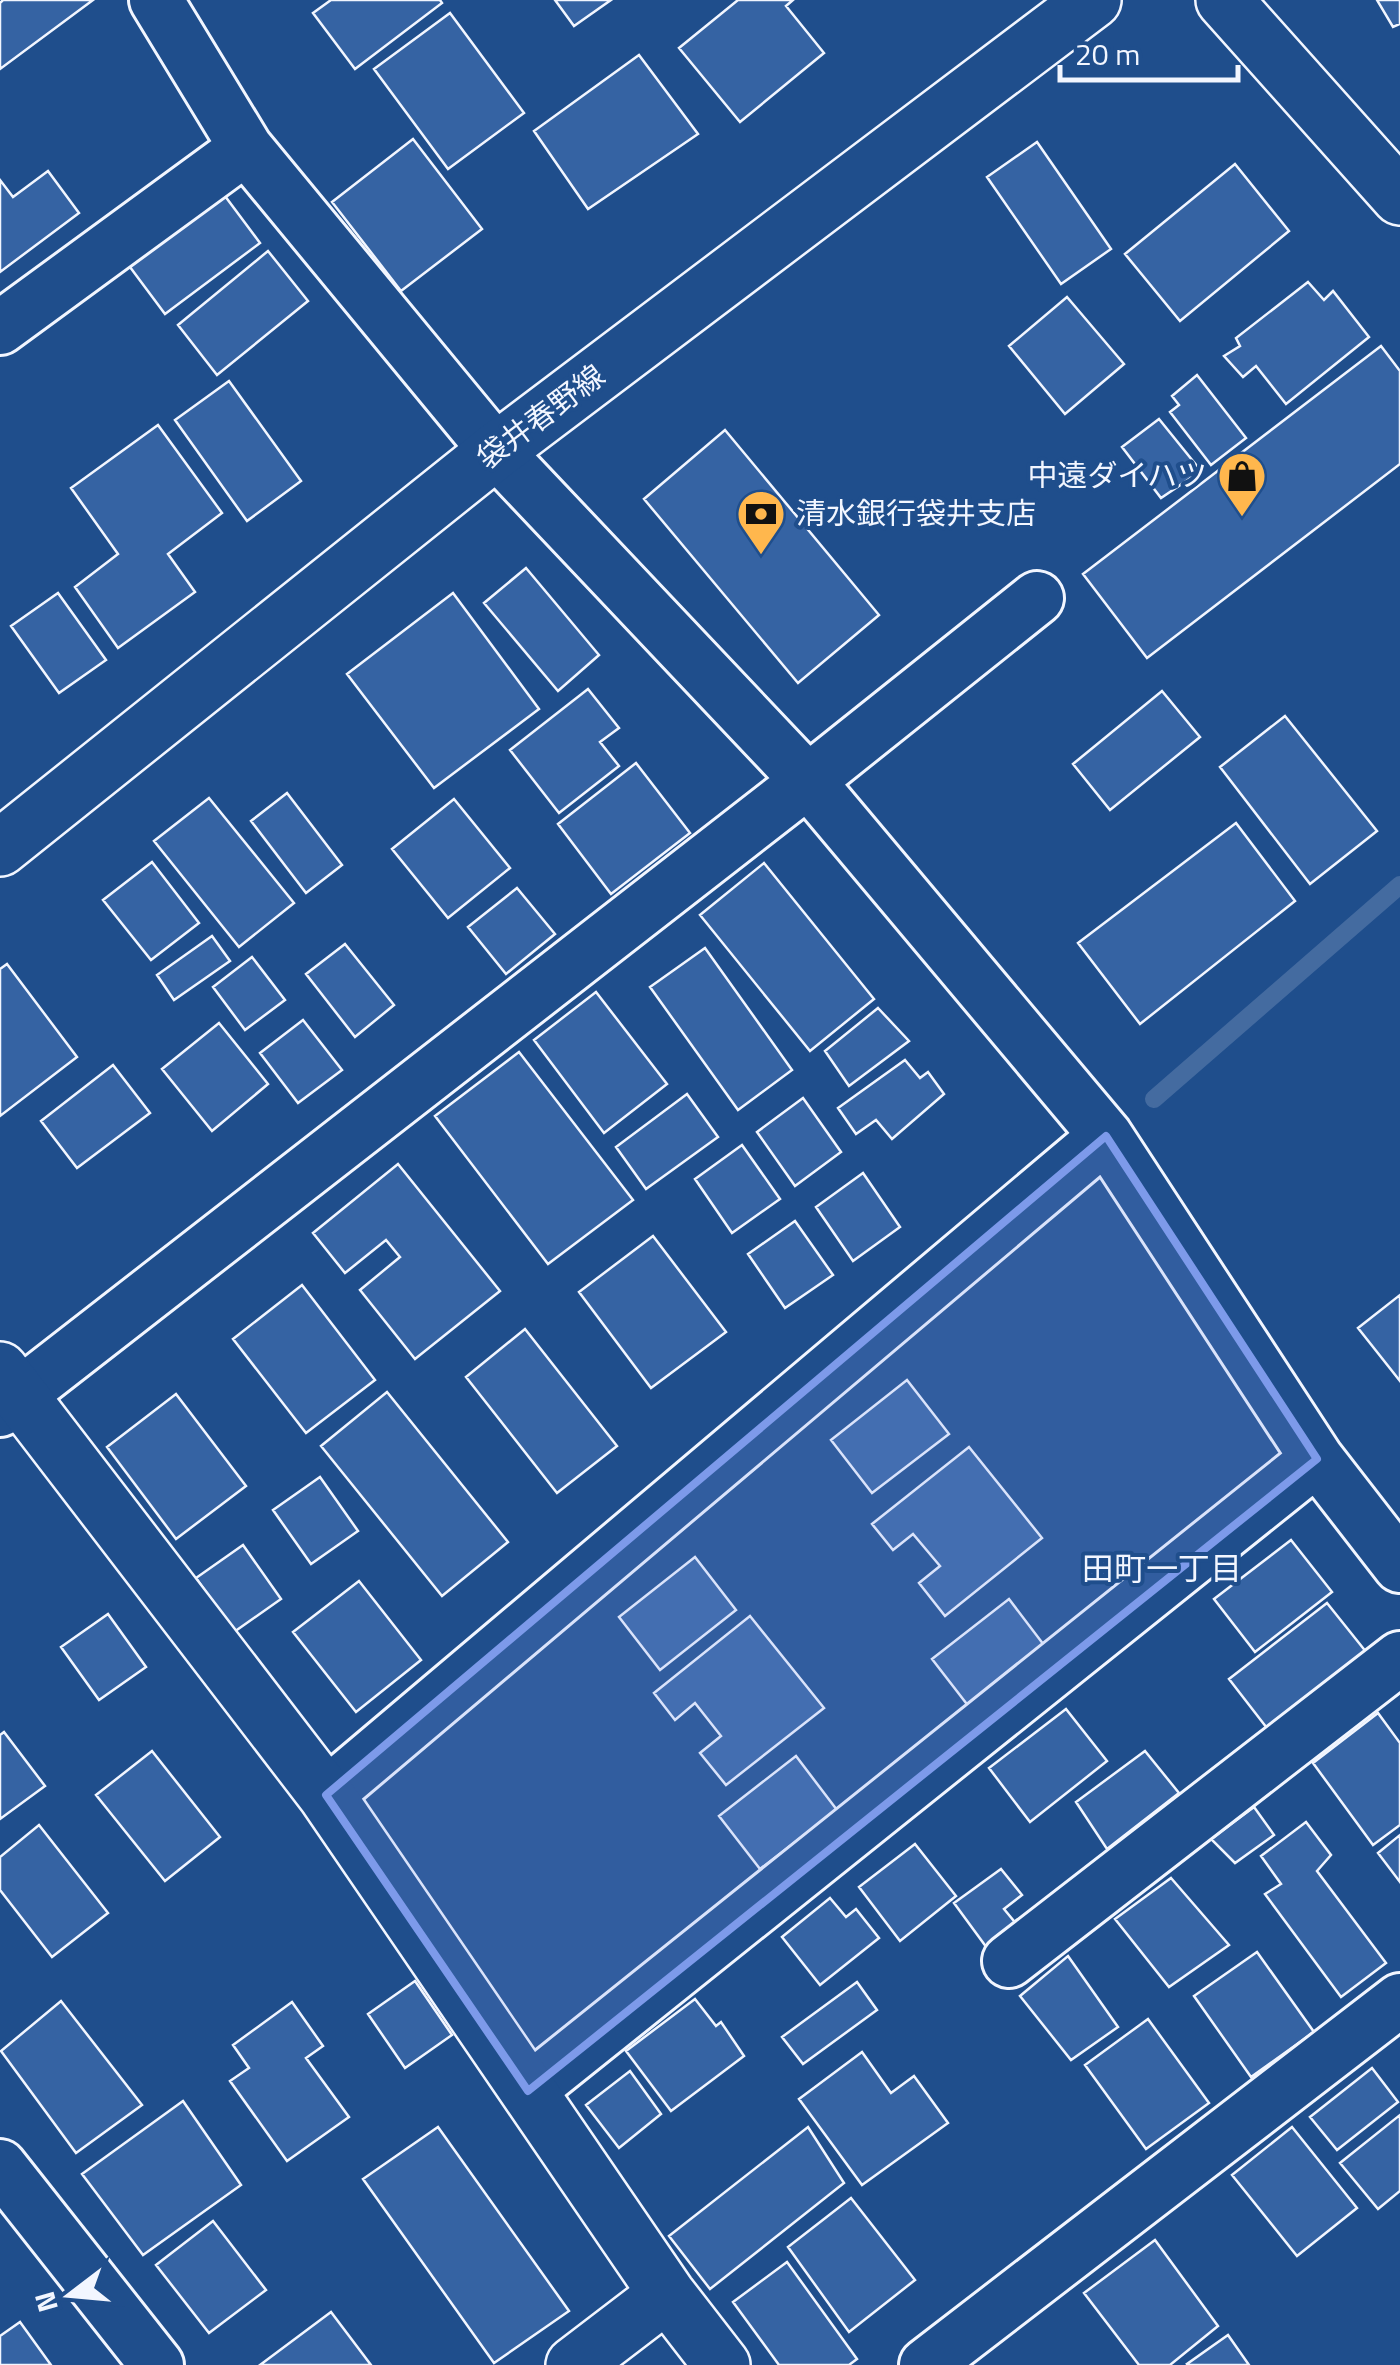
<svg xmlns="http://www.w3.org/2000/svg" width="1400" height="2365" font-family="'Titillium Web','Noto Sans JP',sans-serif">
<rect width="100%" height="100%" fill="#1f4e8c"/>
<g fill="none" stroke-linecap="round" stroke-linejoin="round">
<path stroke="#446ba0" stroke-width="18" d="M1154 1099 1400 885"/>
</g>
<path fill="#3563a3" stroke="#f2f6ff" stroke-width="2.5" d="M3 0H93L0 69V3Z
M331 0H440L442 3 355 69 313 13Z
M555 0H611L574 26Z
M738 0H793L786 6 824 53 740 122 679 48Z
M1377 0H1400V24L1393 27Z
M450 13 524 113 448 169 374 69Z
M639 55 698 134 588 209 534 131Z
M413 139 482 229 401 291 332 202Z
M1037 142 1111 249 1061 284 987 177Z
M1235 164 1289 231 1180 321 1125 254Z
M48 171 79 213 0 272V180L13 197Z
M219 188 260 243 165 314 124 259Z
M268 251 308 301 217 375 178 325Z
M1308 282 1324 300 1333 291 1369 337 1286 404 1256 366 1243 377 1224 356 1240 346 1236 338Z
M1067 297 1124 364 1065 414 1009 346Z
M1381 346 1400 371V464L1147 658 1083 574Z
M1197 375 1246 438 1211 465 1170 412 1179 405 1172 396Z
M229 381 301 481 247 521 175 420Z
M1159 419 1201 471 1161 498 1122 447Z
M158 425 222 513 168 554 195 592 118 648 75 587 118 554 71 488Z
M725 430 879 615 798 683 644 499Z
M526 568 599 655 558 691 484 603Z
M58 593 106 660 59 693 11 626Z
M453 593 539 709 434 788 347 674Z
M588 689 619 728 600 742 619 766 559 813 510 750Z
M1162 691 1200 737 1110 810 1073 764Z
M1285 716 1377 831 1310 884 1220 767Z
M636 763 690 833 611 894 558 824Z
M287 793 342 865 306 893 251 821Z
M209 798 294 903 239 947 154 841Z
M454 799 510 868 448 918 392 849Z
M1236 823 1295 901 1140 1024 1078 943Z
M152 862 199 923 151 960 103 900Z
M764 863 874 999 810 1051 700 915Z
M517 888 555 934 506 974 468 927Z
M212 936 230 961 174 1000 157 975Z
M345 944 394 1005 355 1037 306 974Z
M705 948 792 1070 738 1110 650 987Z
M252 957 285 1000 245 1030 213 987Z
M7 964 77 1057 0 1116V969Z
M596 992 667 1084 604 1133 534 1040Z
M878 1008 909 1041 849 1086 825 1051Z
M303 1020 342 1070 298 1103 260 1053Z
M219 1023 268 1084 212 1131 162 1069Z
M519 1052 633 1200 548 1264 435 1116Z
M905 1060 920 1078 928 1072 944 1094 892 1139 876 1120 856 1134 838 1108Z
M113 1065 150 1113 77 1168 41 1121Z
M687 1094 718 1137 646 1189 616 1147Z
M803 1098 841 1152 795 1186 757 1132Z
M742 1145 780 1199 732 1233 695 1179Z
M398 1164 500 1291 415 1359 360 1290 400 1257 386 1240 345 1273 313 1233Z
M863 1173 900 1227 853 1261 816 1207Z
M795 1221 833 1275 785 1308 748 1254Z
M653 1236 726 1332 651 1388 579 1292Z
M302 1285 375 1380 306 1433 233 1339Z
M1400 1295V1381L1358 1328Z
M525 1329 617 1446 557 1493 466 1377Z
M907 1380 949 1434 872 1493 831 1440Z
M387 1392 508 1542 442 1596 321 1446Z
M176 1394 246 1486 176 1539 107 1447Z
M969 1447 1042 1538 945 1616 919 1583 940 1566 913 1534 893 1550 872 1524Z
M320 1477 358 1531 311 1564 273 1510Z
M1291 1540 1332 1592 1255 1652 1214 1599Z
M243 1545 281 1599 234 1632 196 1578Z
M695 1557 736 1610 660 1670 619 1617Z
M359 1581 421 1660 356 1712 293 1632Z
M1009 1599 1050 1653 973 1712 932 1659Z
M1327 1603 1367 1653 1270 1732 1229 1679Z
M108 1614 146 1667 99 1700 61 1647Z
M750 1616 824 1708 726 1785 700 1753 721 1736 695 1703 675 1720 654 1693Z
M1066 1709 1107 1761 1030 1822 989 1768Z
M1378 1713 1400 1743V1825L1373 1845 1313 1763Z
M4 1732 45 1786 0 1819V1735Z
M152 1751 220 1837 165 1881 96 1795Z
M1145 1751 1179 1793 1107 1849 1076 1802Z
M796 1756 837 1810 760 1869 719 1816Z
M1254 1807 1274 1835 1235 1863 1211 1839Z
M1306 1822 1331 1855 1317 1871 1386 1963 1341 1997 1265 1894 1281 1884 1261 1856Z
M39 1825 108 1913 52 1957 0 1890V1857Z
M1400 1835V1882L1378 1853Z
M915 1844 956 1896 900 1941 859 1887Z
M1001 1869 1022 1895 1004 1909 1018 1926 987 1948 954 1903Z
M1171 1878 1229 1945 1169 1987 1115 1919Z
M830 1898 846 1917 856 1909 879 1938 820 1985 782 1937Z
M1257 1952 1314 2032 1251 2077 1194 1996Z
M1068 1956 1118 2027 1071 2060 1020 1996Z
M415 1981 452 2035 405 2068 368 2014Z
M857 1982 877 2010 803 2064 782 2037Z
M695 1999 716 2026 721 2022 744 2056 671 2111 626 2051Z
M61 2001 142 2105 76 2153 1 2051Z
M292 2002 323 2046 306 2058 349 2117 287 2161 230 2081 249 2068 233 2045Z
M1148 2019 1209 2103 1146 2149 1085 2065Z
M862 2052 891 2093 914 2076 948 2123 862 2185 799 2099Z
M1372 2068 1398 2102 1337 2150 1310 2117Z
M630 2071 661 2114 619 2148 586 2105Z
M183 2101 241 2185 143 2255 82 2174Z
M1400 2115V2191L1378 2209 1340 2163Z
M438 2127 569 2311 494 2363 363 2179Z
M808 2127 844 2183 710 2289 669 2236Z
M1292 2127 1357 2208 1297 2256 1232 2175Z
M851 2198 915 2280 849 2332 788 2247Z
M213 2221 266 2290 209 2333 156 2265Z
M1155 2240 1218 2326 1170 2365H1139L1084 2293Z
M787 2262 857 2359 849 2365H779L733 2302Z
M331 2312 371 2365H260Z
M20 2322 51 2365H0V2336Z
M1228 2335 1249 2365H1188L1187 2364Z"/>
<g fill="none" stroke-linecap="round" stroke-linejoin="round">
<g stroke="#f2f6ff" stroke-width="58">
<path id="street" d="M156 0 246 148 496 451 808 781 1106 1136 1317 1459 1400 1566
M0 328 246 148
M0 1410 808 781 1037 598
M326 1795 1106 1136
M1009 1961 1400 1658
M528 2091 1317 1459
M0 2166 157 2365
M926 2365 1400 2000"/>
</g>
<g stroke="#f2f6ff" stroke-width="60">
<path id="secondary" d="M1224 0 1400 197
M0 1370 326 1795 667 2294 722 2365
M574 2365 667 2294"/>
</g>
<g stroke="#f2f6ff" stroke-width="60">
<path id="primary" d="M0 848 496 451 1093 0"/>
</g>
<use href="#street" stroke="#1f4e8c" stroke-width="52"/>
<use href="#secondary" stroke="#1f4e8c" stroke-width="55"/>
<use href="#primary" stroke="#1f4e8c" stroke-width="55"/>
</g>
<path fill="#7d9aea" fill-opacity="0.2" stroke="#7d9aea" stroke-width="8" stroke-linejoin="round" d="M1106 1136 1317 1459 528 2091 326 1795Z"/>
<defs>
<g id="shop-pin" transform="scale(2.5)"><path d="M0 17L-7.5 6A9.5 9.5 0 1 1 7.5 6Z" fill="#ffb74d" stroke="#1f4e8c"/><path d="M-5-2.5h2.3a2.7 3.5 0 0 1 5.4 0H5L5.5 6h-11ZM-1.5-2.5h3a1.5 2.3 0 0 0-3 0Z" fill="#111"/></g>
<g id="bank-pin" transform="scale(2.5)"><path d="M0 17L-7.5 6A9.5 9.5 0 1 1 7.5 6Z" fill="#ffb74d" stroke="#1f4e8c"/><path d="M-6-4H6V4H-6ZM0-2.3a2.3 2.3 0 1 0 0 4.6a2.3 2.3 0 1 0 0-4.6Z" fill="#111"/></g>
</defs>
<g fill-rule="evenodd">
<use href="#shop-pin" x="1242" y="476"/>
<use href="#bank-pin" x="761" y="514"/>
</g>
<g text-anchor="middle" stroke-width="8" stroke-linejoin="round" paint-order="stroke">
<g font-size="30" fill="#f2f6ff" stroke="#1f4e8c">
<text transform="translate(541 417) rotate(-37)" y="10">袋井春野線</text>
</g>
<g font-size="30" fill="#f2f6ff" stroke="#1f4e8c" text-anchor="end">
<text x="1207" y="486">中遠ダイハツ</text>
<text x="796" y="524" text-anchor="start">清水銀行袋井支店</text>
</g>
<g font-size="32" fill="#f2f6ff" stroke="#1f4e8c">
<text x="1162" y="1580">田町一丁目</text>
</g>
</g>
<g transform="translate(70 2295) rotate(254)" stroke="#1f4e8c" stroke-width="8" paint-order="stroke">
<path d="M0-8L18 38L0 25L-18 38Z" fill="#f2f6ff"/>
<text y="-15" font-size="28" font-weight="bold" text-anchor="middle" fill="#f2f6ff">N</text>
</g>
<path d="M1060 65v15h178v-15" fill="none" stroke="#f2f6ff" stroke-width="5"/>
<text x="1075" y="65" font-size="30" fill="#f2f6ff" stroke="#1f4e8c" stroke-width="8" paint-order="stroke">20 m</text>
</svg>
